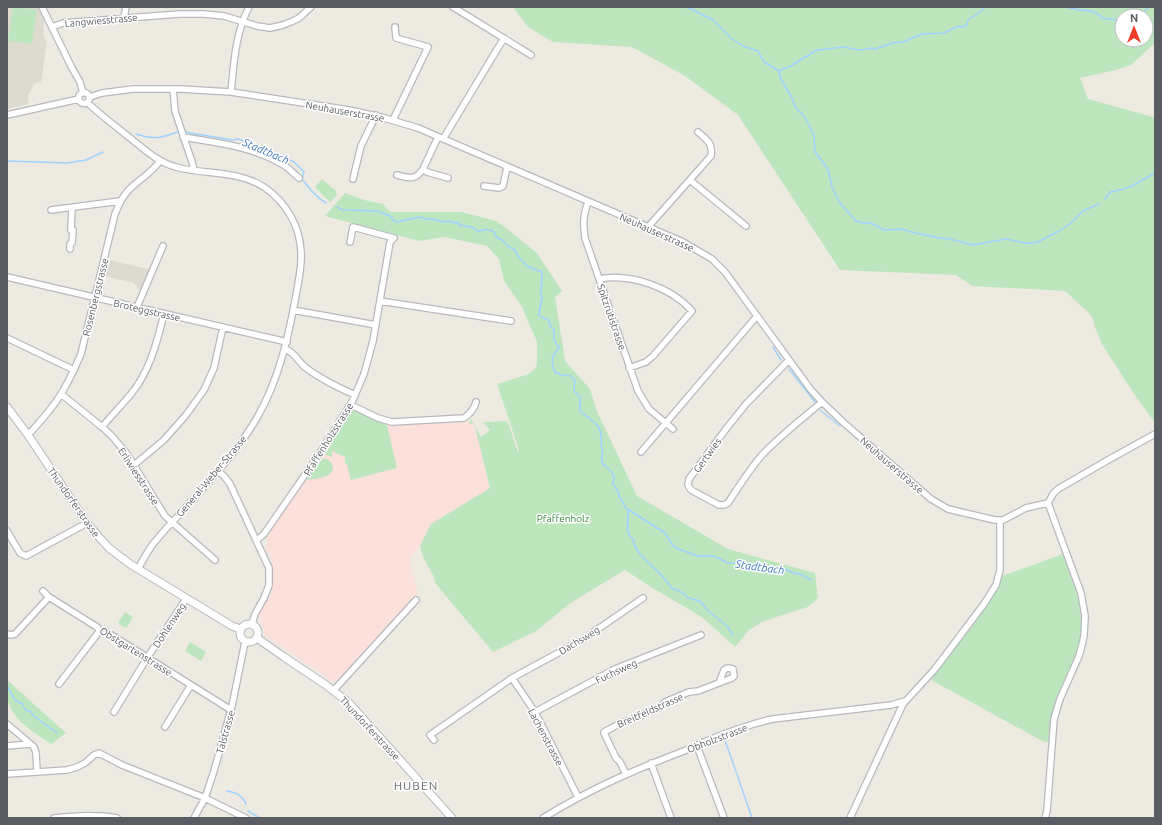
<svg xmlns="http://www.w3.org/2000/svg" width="1162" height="825" font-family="Ubuntu,sans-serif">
<rect width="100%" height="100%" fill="#edebe1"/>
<path fill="#dddad0" d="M7 7H38L44 20 43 34 47 42 41 82 35 83 28 95 29 104 7 109Z
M104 259 153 270 141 292 134 283 100 275Z"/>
<path fill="#fce0dc" d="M354 410 358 411 386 424 392 426 469 421V423H474L490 489 431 524 420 546 411 556 410 561 418 594 338 681H332L265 635 259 614 270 596 273 585V573L271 560 266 548 268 535 337 433 348 414Z"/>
<path fill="#bde6be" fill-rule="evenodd" d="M13 7 37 10 32 44 8 41Z
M513 7H1155V43L1131 65 1116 70 1080 78 1088 99 1153 117 1155 116V423L1134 394 1102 344 1095 327 1093 319 1089 313 1065 291 972 286 956 275 840 270 738 115 685 76 632 47 553 42 528 27ZM1122 16H1146V40H1122Z
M322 179 335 190 337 195 330 202 315 187Z
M345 193 364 200 383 204 390 212H461L497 221 537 253 562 291 555 297 565 361 590 389 596 409 637 496 728 549 815 573 818 598 808 607 764 621 749 630 735 647 704 619 692 611 654 589 625 570 572 602 536 631 493 652 435 583 434 577 423 557 420 546 431 524 490 488 474 423 470 424 469 423 471 419 481 437 490 430 483 422 506 421 508 423 518 452 519 450 497 384 529 374 537 366V342L522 307 504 281 499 259 487 246 445 237 419 241 325 216Z
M352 411H358L387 425 397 468 351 480 347 465 345 463V457L332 451V457L323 454 349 414Z
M322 459H327C330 461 333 463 333 467 333 478 315 479 307 480V478L318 461Z
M1063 554C1075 587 1089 616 1077 652 1072 665 1065 678 1060 691 1057 701 1053 711 1051 721 1050 728 1051 736 1049 742H1044L933 681 932 677 994 595 1002 576Z
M125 612 133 617 126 628 118 623Z
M190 642 206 652 201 661 185 651Z
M7 680 66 733 51 744C35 733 14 721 8 702 5 696 7 686 7 680Z"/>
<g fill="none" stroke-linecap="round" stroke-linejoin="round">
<path stroke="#a0d2ff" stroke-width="1.5" d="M687 7 713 20 731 38 743 46 758 51 764 62 779 71 781 79 791 96 796 108 804 116 814 135 815 152 828 169 832 187 840 203 856 221 864 223H871L884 230 902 229 907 231 939 238 950 239 973 245 1006 239 1025 243H1032L1038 242 1059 231 1071 223 1083 211 1099 204
M1065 7 1079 10 1091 11 1100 15 1101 18 1117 20 1122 17
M1124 16 1128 14H1136L1137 11 1144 12 1149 7
M780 70 789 67 817 50 844 47 858 50 868 49 871 48 875 49 892 43 903 42 922 34 944 33 959 26 962 27 966 26 968 20 980 12 985 7
M185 132 232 140 238 139 279 155 294 162 304 172 302 179C309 188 316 197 326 203
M136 134C154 140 160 138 178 132
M7 161 67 163 86 160 103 152
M1105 199 1110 192 1120 190 1130 187 1155 173
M337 207 343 210 377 211 392 217V220L397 222 419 217 426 219H433L444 222 449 221 453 223 454 222 456 223 458 222 459 225 471 227 480 232 482 230C488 229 496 230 496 237L502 240 509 247 515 250 518 257C522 259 524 263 527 266 532 269 537 270 542 272L541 294 542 298 539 312V315L543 318 549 320 550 326 554 330V340L559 347C552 357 550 360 555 372L562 375 571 376 575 381 574 391 580 397V411C588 419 601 423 601 436 602 442 600 445 603 452 597 468 612 466 614 477 614 479 613 481 613 484L619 493V496L626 508 628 509C629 519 624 533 633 539 636 556 653 565 664 578 667 581 669 585 672 588 678 591 685 592 688 598L700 601 708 611 727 626 733 635
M773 347 781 360
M789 369 815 402
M820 410 840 426
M629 510 665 533 673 546 681 550 697 556H714L728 563H748L755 568 787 570 794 573 800 574 811 580
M7 686C13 693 12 702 22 703L25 710 30 711 34 716 57 733
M725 740 752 818
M227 791C237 793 242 795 246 804
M248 811 260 818"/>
<g stroke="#b7b9be" stroke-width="8">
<path id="minor" d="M42 7 72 68 80 82 83 93
M453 7 531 55
M124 18 126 7
M52 27 63 23 179 14H204L224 16 257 26 270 28 283 25 293 21 299 18 311 7
M173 89 175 111 193 165V170
M231 92C234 63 235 34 249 7
M78.5 98a5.5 5.5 0 1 1 11 0a5.5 5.5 0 1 1-11 0Z
M90 97 102 93 133 89H180L231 92 349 110 381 117 418 128 683 242 712 259 725 272 811 390 822 402 844 423 915 485 931 499 948 509 995 520H1003L1026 508 1048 503 1053 494 1058 489 1108 460 1155 434
M88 103C99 114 113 124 125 134 141 146 156 162 176 167 205 175 237 170 264 187 286 202 300 226 301 252 302 265 299 278 297 290 289 334 280 377 258 416 237 453 206 484 179 515 170 524 161 534 153 544 147 552 143 560 138 569
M7 115 79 99
M393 120 428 47 396 38 395 27
M183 137C218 143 251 146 282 164 288 167 294 174 299 178
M438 137 423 169 427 172 448 178
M443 139 504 38
M397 175C409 178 415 181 423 169
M353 179 361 146 376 115
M690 180 746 226
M484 186 499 188 503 186 507 167
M588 202C583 216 583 223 585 238L638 391 649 409 673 429
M51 210 120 201
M648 227 711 156C713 143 707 140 698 132
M70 249V244L72 243 73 230H71L72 208
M7 277 287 342
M599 279C630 273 671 287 692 311L653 356 646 362 629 368
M380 301 511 321
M137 307 163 246
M293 310 376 325
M7 338 74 370
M285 349C295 352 298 362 306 368 322 380 337 387 355 395
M789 360 746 404 726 429 689 479 688 485 691 490 719 505H724L728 503C739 486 749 470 762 455 780 436 802 419 822 402
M61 394 102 427 111 435 127 454 165 516 215 560
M351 405 378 418 392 422 464 418C470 414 474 410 476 402
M102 427C111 416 122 405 131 394 150 371 157 342 164 314
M28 435C40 422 52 409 61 394 69 381 75 368 81 354L115 214C119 203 125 192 134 185 143 177 153 171 160 161
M641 452 757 316
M134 465 164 440 186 415 204 390 214 368 223 327
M218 471 224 476 230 484 269 568V585L264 598 255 614 252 624
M7 531 20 553 26 556 87 523
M257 540 264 534 318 456 353 400 364 374 373 341 390 242 394 238 353 227 350 242
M43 591 49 597 97 627 100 631H105L231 710
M7 634 11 635 15 634 49 597
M512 678 535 712 578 797
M59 684 98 633 100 631
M334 690 416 600
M114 712 147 658 186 599
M535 712 615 669 701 635
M7 724 34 747 36 753 37 772
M165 727 191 685
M434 740 430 735 512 678 582 640 643 598
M7 746 30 744
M697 746 724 818
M651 763 671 818
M7 774 67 770 77 767 85 763 94 755 99 753 122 765 205 798 246 818
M626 774 620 762 616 758 604 733V732L621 723 631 720 660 707 665 702 689 692 698 691 732 678 734 676 733 669 727 668 724 670 719 683
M54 818C75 816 96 814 117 818
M194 818 205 798 214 771 232 706 245 642
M543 818C593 787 641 767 697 746L699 744C723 734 748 724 773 719L891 705 905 701
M850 818 903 704 935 669 984 604 996 585 1000 570V520
M1045 818 1047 811 1054 719 1060 699 1079 656 1082 645 1084 636 1085 616 1081 593 1048 503"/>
</g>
<g stroke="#b7b9be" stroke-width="9">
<path id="tertiary" d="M7 407 28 435 87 523 98 536 109 548 130 564 232 626 240 629
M240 633a9 9 0 1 1 18 0a9 9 0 1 1-18 0Z
M257 638 284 657 326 685 349 703 452 818"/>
</g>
<use href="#minor" stroke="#fff" stroke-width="5.5"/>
<use href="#tertiary" stroke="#fff" stroke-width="7"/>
</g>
<g text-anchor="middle" stroke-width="3" stroke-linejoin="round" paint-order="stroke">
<g font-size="10" fill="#5a5d63" stroke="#fff">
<text transform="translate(101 20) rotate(-5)" y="4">Langwiesstrasse</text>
<text transform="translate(345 111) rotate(10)" y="4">Neuhauserstrasse</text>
<text transform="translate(657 232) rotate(24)" y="4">Neuhauserstrasse</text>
<text transform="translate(95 297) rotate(-76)" y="4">Rosenbergstrasse</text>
<text transform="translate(147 310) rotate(13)" y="4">Broteggstrasse</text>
<text transform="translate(612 317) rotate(71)" y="4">Spitzrütistrasse</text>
<text transform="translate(328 439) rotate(-58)" y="4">Pfaffenholzstrasse</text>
<text transform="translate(707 455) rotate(-54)" y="4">Gertwies</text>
<text transform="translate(892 465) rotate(41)" y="4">Neuhauserstrasse</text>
<text transform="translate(139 476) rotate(57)" y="4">Erliwiesstrasse</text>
<text transform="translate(211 476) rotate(-50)" y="4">General-Weber-Strasse</text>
<text transform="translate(74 502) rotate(55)" y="4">Thundorferstrasse</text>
<text transform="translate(169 625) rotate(-57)" y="4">Dohlenweg</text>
<text transform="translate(579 640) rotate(-31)" y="4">Dachsweg</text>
<text transform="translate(136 651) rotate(32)" y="4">Obstgartenstrasse</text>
<text transform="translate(616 671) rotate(-25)" y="4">Fuchsweg</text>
<text transform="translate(650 710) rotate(-24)" y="4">Breitfeldstrasse</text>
<text transform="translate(370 728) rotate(47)" y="4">Thundorferstrasse</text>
<text transform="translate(225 732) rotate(-74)" y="4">Talstrasse</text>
<text transform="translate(546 737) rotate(62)" y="4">Lachenstrasse</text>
<text transform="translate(717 738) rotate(-21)" y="4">Obholzstrasse</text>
</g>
<g font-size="10" fill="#318338" stroke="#fff">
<text x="563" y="522">Pfaffenholz</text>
</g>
<g font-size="11" font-style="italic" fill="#3d77bd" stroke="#fff">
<text transform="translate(266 151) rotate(23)" y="4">Stadtbach</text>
<text transform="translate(760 567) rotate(8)" y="4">Stadtbach</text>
</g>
<g font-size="12" letter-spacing="1" fill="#6b6f75" stroke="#fff">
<text x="416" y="790">HUBEN</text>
</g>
</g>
<rect width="1162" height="825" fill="none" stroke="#5a5d63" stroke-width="16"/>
<g transform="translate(1134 28)"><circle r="19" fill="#ffffff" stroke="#bdbec1"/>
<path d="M0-3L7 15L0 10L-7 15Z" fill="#ee3e27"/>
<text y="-6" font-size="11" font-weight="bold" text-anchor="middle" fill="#5a5d63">N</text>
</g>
</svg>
